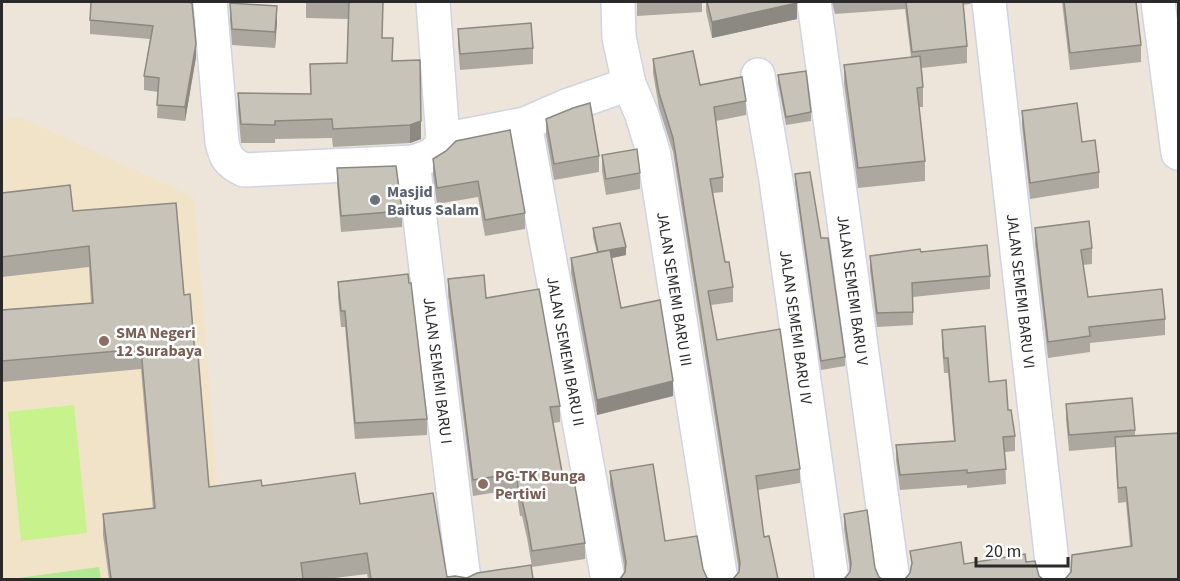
<svg xmlns="http://www.w3.org/2000/svg" width="1180" height="581" font-family="'Source Sans 3',sans-serif">
<rect width="100%" height="100%" fill="#ede5da"/>
<path fill="#f1e3c8" d="M20 117 194 197 218 493 269 485 281 579 2 580V119Z"/>
<path fill="#b0e991" d="M99 567 101 579H11Z"/>
<path fill="#c8f28c" d="M74 405 87 533 21 541 8 412Z"/>
<g fill="none" stroke-linecap="round" stroke-linejoin="round">
<g stroke="#cfd4e4" stroke-width="36">
<g id="minor">
<path d="M210 2 222 142C225 157 229 163 244 170L413 162C426 158 439 154 443 140L433 2"/>
<path id="s1" d="M618 2 619 37 629 84 642 115 654 155 721 580"/>
<path id="s2" d="M814 2 893 580"/>
<path id="s3" d="M989 2 1054 580"/>
<path d="M1158 2 1178 153"/>
<path id="s4" d="M758 75 776 180 832 580"/>
<path id="s5" d="M525 124 608 580"/>
<path d="M443 140 525 124 566 106 629 84"/>
<path id="s6" d="M413 162 464 580"/>
</g>
</g>
<use href="#minor" stroke="#fff" stroke-width="33"/>
</g>
<path fill="#aca89f" d="M187 2 196 57 185 121 157 118 158 92 144 90V76L150 39 90 34V20Z
M306 2H383L382 38 393 61 421 139 410 143 333 147 332 138 275 139V143H241L238 111V93L311 94 310 64 347 63 348 19 306 18Z
M637 2H702V12L637 16Z
M706 2H797V19L712 38 706 11Z
M832 2H971L970 4 963 5 967 46V63L922 68 923 87V107H919L925 161V181L858 188 844 84V65L911 57 905 9 835 14Z
M1062 2H1136L1141 45V62L1070 70Z
M230 3 277 22 275 48 232 45 230 19Z
M458 29 533 48V64L460 70 458 45Z
M653 59 700 85 746 101V115L716 121 723 177V192L713 193 725 262 733 287V302L711 305 717 340 800 469V483L758 490 739 572 673 152 659 108 653 73Z
M778 75 811 112V121L786 125 778 83Z
M1022 111 1082 142 1099 172V188L1030 199 1022 126Z
M546 119 599 156V172L554 180 546 135Z
M446 151 525 213V229L485 236 478 197 437 204 433 175V159Z
M602 155 640 173V189L606 195 602 171Z
M337 168 402 211V227L341 232 337 184Z
M795 174 821 238 845 357V366L821 370 795 183Z
M2 193 73 211 184 295 195 355 209 487 262 486 360 504 447 577 533 579H368L367 574 327 579H109L103 535V514L153 509 141 369 2 382V310L91 303 89 267 2 277Z
M593 228 626 255 612 258 621 308 673 396 597 415 571 273V258L597 253 593 237Z
M1035 228 1092 248V264L1083 265 1088 297 1165 319V335L1090 343V352L1048 358 1035 244Z
M921 252 990 276V289L913 297V325L877 327 870 270V256Z
M448 279 486 298 560 406V422L553 423 562 472 565 476 585 543V559L532 567 527 538 522 516H520L516 489 473 496 448 295Z
M338 282 427 419V435L355 439 345 327H341L338 298Z
M942 330 989 382 1008 410 1015 436V451L1005 452 1006 484 967 488V485L900 490 896 460V445L954 441 948 373H944L942 345Z
M1066 404 1135 430V436L1179 579 1130 546 1126 502 1118 503 1115 447 1069 451 1066 420Z
M610 471 665 541 703 569 707 578 625 572 610 485Z
M844 514 875 568 879 577 850 571 844 529Z"/>
<path fill="#8c8882" d="M797 3V19L712 38V22Z
M277 6V22L275 48V32Z
M196 44V57L185 121V107Z
M421 121V139L410 143V125Z
M626 247V255L598 261V252Z
M673 381V396L597 415V400Z"/>
<path fill="#c8c3b9" stroke="#8c8882" stroke-width="1.5" d="M91 2H187L192 3 196 44 185 107 157 105 159 78 144 76 153 26 90 20Z
M349 2H383L382 38H393L392 61 420 60 421 121 410 125 333 129 332 119 275 121V125L241 124 238 93 311 94 310 64 347 63Z
M707 2H797V3L712 22Z
M906 2H963L967 46 912 52Z
M1064 2H1136L1141 45 1070 53Z
M230 3 277 6 275 32 232 29Z
M531 23 533 48 460 54 458 29Z
M693 51 700 85 742 77 746 101 714 107 723 177 710 179 725 262H729L733 287 708 291 717 340 780 329 800 469 756 476 764 537 769 536 778 579H733L739 572 740 563 673 138 659 93 653 59Z
M920 56 923 87 917 88 925 161 858 168 844 65Z
M806 71 811 112 786 117 778 75Z
M590 103 599 156 554 164 546 119 573 108Z
M1077 103 1082 142 1095 140 1099 172 1030 183 1022 111Z
M510 130 525 213 485 220 478 181 437 188 433 159 446 151 456 141Z
M637 149 640 173 606 179 602 155Z
M396 166 402 211 341 216 337 168Z
M810 172 821 238H828L845 357 821 361 795 174Z
M70 185 73 211 176 203 184 295 190 294 195 355H198L209 487 261 480 262 486 355 473 360 504 433 493 447 577 455 576 467 578 477 573 531 565 533 579H371L367 553 301 563 303 579H111L103 514 155 508 141 349 2 361V310L93 303 89 246 2 257V193Z
M1089 221 1092 248 1081 250 1088 297 1162 289 1165 319 1089 327 1090 336 1048 342 1035 228Z
M620 223 626 247 598 252 593 228Z
M987 245 990 276 912 283 913 312 877 313 870 256 920 249 921 252Z
M610 250 621 308 660 300 673 381 597 400 571 258Z
M408 274 409 283H411L427 419 355 423 345 311H341L338 282Z
M484 275 486 298 539 289 560 406 550 407 562 472H564L565 476 573 475 585 543 532 551 527 522 522 500H520L516 473 473 480 448 279Z
M985 326 989 382 1006 380 1008 410H1011L1015 436 1003 437 1006 469 967 473V470L900 475 896 445 955 441 948 358H944L942 330Z
M1132 398 1135 430 1069 435 1066 404Z
M1179 433V579H1065L1071 572 1072 555 1132 546 1126 487 1118 488 1115 437Z
M653 464 665 541 697 536 703 569 707 578 709 579H620L625 572 626 562 610 471Z
M867 510 875 568 879 577 882 579H844L850 572 851 563 844 514Z
M961 542 964 564 1025 554 1026 562 1035 561 1039 576 1043 579H905L910 573 912 563 910 551Z"/>
<circle fill="#6b7280" stroke="#fff" stroke-width="2" cx="375" cy="200" r="6"/>
<g fill="#8d6e63" stroke="#fff" stroke-width="2">
<circle cx="104" cy="341" r="6"/>
<circle cx="483" cy="484" r="6"/>
</g>
<g text-anchor="middle" stroke-width="5" stroke-linejoin="round" paint-order="stroke">
<g font-size="16" font-weight="bold" fill="#5b616d" stroke="#fff" text-anchor="start">
<text x="387" y="197">Masjid<tspan x="387" dy="18">Baitus Salam</tspan></text>
</g>
<g font-size="16" fill="#2a2a2a" stroke="#fff">
<text dy="6" stroke="none"><textPath href="#s1" startOffset="294">JALAN SEMEMI BARU III</textPath></text>
<text dy="6" stroke="none"><textPath href="#s2" startOffset="291">JALAN SEMEMI BARU V</textPath></text>
<text dy="6" stroke="none"><textPath href="#s3" startOffset="291">JALAN SEMEMI BARU VI</textPath></text>
<text dy="6" stroke="none"><textPath href="#s4" startOffset="255">JALAN SEMEMI BARU IV</textPath></text>
<text dy="6" stroke="none"><textPath href="#s5" startOffset="231">JALAN SEMEMI BARU II</textPath></text>
<text dy="6" stroke="none"><textPath href="#s6" startOffset="210">JALAN SEMEMI BARU I</textPath></text>
</g>
<g font-size="16" font-weight="bold" fill="#785e54" stroke="#fff" text-anchor="start">
<text x="116" y="338">SMA Negeri<tspan x="116" dy="18">12 Surabaya</tspan></text>
<text x="495" y="481">PG-TK Bunga<tspan x="495" dy="18">Pertiwi</tspan></text>
</g>
</g>
<rect width="1180" height="581" fill="none" stroke="#2a2a2a" stroke-width="6"/>
<path d="M976 557v9h92v-9" fill="none" stroke="#2a2a2a" stroke-width="3"/>
<text x="985" y="557" font-size="18" fill="#2a2a2a" stroke="#ffffff" stroke-width="4.5" paint-order="stroke">20 m</text>
</svg>
